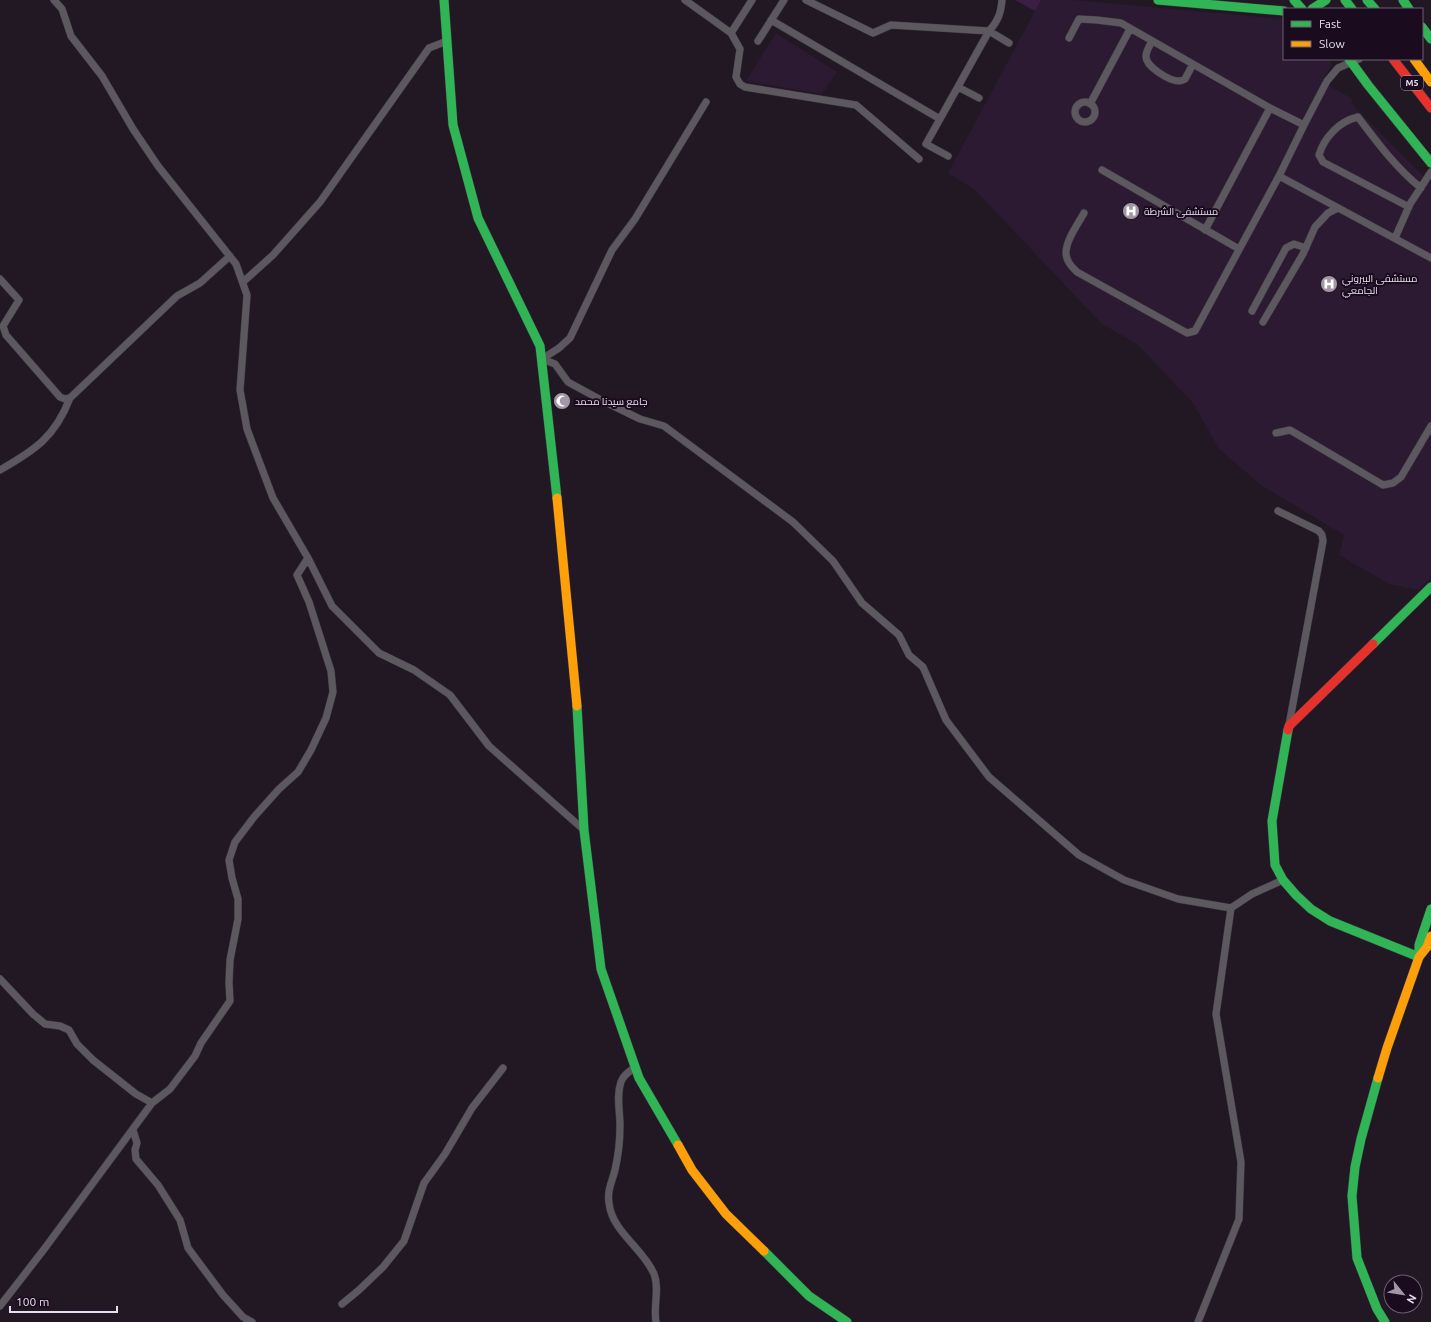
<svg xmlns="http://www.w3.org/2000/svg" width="1431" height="1322" font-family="Ubuntu,Cairo,sans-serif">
<rect width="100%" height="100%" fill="#211824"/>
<path fill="#2c1a32" d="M1041 0H1073L1284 19V59H1328L1332 64 1322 82 1351 98 1354 107 1431 184V578L1418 590 1389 584 1339 555 1344 535 1262 486 1219 449 1193 403 1137 344 1102 324 975 190 948 173Z
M776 33 837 72 822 94 746 81Z"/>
<path fill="#3b1e45" d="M1015 0H1041L1035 11Z"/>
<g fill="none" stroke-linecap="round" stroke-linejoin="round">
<g stroke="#3a343c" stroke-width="8">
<path id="street" d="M54 0 62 9 71 36 102 76 133 129 158 166 236 264 247 295 240 390 247 429 273 498 308 558 332 606 379 653 414 670 450 695 489 746 584 830
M685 0 731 33 740 49 736 77 740 84 745 87 856 105 919 159
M806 0 873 33 891 25 989 31 1009 43
M771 20 940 119
M731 33 752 0
M1069 38 1079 19 1097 20 1121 23 1270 108 1304 125
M758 41 784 0
M1152 41C1150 45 1146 51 1146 56 1145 66 1169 81 1179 81 1181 81 1183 80 1185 79L1193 64
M958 87 979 98
M706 102 635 219 612 250 570 338 559 348 542 359 555 364 568 382 601 400 640 419 664 426 793 522 833 561 862 603 899 635 909 655 923 667 946 720 989 777 1079 855 1124 880 1178 899 1231 908
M1075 112a10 10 0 1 1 20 0a10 10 0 1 1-20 0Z
M1090 104 1130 29
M948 156 926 144 989 31C998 21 1001 13 1002 0
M1102 170 1239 249
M1279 176 1431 258
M1409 207 1323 162 1319 155C1324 138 1339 121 1358 117 1377 142 1396 168 1421 188
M1084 213C1078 224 1066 240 1066 253 1066 261 1072 267 1077 272L1187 333 1195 331 1279 176 1304 125 1327 81 1338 68 1359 59
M1205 230 1270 108
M1395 238 1410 204 1431 172
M0 279 19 300 3 326 6 335 60 397 65 399 70 398 177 296 200 283 230 256
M243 282 273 255 320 202 429 48 447 41
M1252 311 1286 248 1294 244 1306 248
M1263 322 1303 254 1315 227 1328 213 1338 208
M1276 433 1290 430 1383 485 1393 483 1401 477 1431 426
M0 470C35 450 55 437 70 398
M1278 511 1319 531 1322 535 1323 541 1289 725
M0 979 33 1014 45 1024 60 1026 69 1030 77 1044 93 1060 136 1094 152 1103
M635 1067C629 1072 623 1075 621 1082 616 1096 620 1111 620 1125 620 1138 618 1157 615 1170 612 1182 607 1190 609 1203 612 1232 643 1248 654 1274 660 1289 653 1306 656 1322
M133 1130 137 1143 135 1150 136 1159 158 1185 180 1220 188 1248 223 1295 243 1317 252 1322
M342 1304 359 1290 383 1267 404 1241 424 1183 445 1154 472 1108 503 1068
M0 1306 45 1248 152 1103 170 1089 195 1056 201 1043 230 1001 229 983 230 960 238 919V899L232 878 229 860 235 842 254 817 279 789 298 772 311 750 326 718 333 692 331 671 309 602 297 575 308 558
M1198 1322 1239 1219 1241 1162 1216 1014 1231 908 1252 894 1283 880"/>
</g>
<g stroke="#3a343c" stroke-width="10">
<path id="fast" d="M444 0 453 125 478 218 540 346 557 498
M1158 0 1284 11
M1294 0 1302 9
M1345 0 1352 9
M1367 0 1375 9
M1403 0 1409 9
M1312 9 1326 0
M1422 27 1431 39
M1349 59 1368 85 1431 163
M1373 644 1431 587
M577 706 584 830 601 969 639 1078 678 1145
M1288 730 1272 821 1275 865 1283 880 1296 895 1311 909 1330 921 1419 957
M1419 957V945L1431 909
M1378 1078 1361 1139 1355 1167 1352 1196 1357 1258 1377 1309 1385 1322
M764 1251 809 1296 847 1322"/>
</g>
<g stroke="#3a343c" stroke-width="10">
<path id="slow" d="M1414 59 1431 82
M557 498 577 706
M1378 1078 1387 1048 1419 957 1427 947 1431 936
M678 1145 692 1170 726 1214 764 1251"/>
</g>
<g stroke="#3a343c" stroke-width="10">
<path id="jam" d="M1393 59 1431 108
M1288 730 1289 726 1373 644"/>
</g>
<use href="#street" stroke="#5d5760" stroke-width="7"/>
<use href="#fast" stroke="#30b455" stroke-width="9"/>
<use href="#slow" stroke="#ff9f0a" stroke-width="9"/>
<use href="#jam" stroke="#e5322d" stroke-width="9"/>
</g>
<defs>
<g id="hospital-disc" transform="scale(0.9)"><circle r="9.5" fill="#a298a5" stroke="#1a0b1e"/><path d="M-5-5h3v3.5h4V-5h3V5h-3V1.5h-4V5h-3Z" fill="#fff"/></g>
<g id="mosque-disc" transform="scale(0.9)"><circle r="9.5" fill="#a298a5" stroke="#1a0b1e"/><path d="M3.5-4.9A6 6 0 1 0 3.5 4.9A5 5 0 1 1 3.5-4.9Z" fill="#fff"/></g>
</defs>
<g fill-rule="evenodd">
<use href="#hospital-disc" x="1131" y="211"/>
<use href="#hospital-disc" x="1329" y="284"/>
<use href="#mosque-disc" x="562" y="401"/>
</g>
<g text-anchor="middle" stroke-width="4" stroke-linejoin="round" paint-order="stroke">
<rect fill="#1a0b1e" stroke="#aa9eae" stroke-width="1" x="1401" y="76" width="22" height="14" rx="3"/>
<g font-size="9" font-weight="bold" fill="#e7ddeb">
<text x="1412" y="86">M5</text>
</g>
<g font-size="10" fill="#e7ddeb" stroke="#1a0b1e" text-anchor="start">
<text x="1144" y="215">مستشفى الشرطة</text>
<text x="1342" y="282">مستشفى البيروني<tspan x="1342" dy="12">الجامعي</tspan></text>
<text x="575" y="405">جامع سيدنا محمد</text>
</g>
</g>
<rect x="1283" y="8" width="140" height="52" fill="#1a0b1e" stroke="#6c5f70"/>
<rect x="1291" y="21" width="20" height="6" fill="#30b455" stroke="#6c5f70"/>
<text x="1319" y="28" font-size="12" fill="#e7ddeb">Fast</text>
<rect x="1291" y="41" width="20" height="6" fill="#ff9f0a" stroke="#6c5f70"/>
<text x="1319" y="48" font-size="12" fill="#e7ddeb">Slow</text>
<g transform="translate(1403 1294) rotate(120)"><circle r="19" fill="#1a0b1e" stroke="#6c5f70"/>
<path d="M0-3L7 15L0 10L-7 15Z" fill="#a298a5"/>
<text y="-6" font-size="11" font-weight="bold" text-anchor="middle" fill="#e7ddeb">N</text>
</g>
<path d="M10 1306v6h107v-6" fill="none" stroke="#e7ddeb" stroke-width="2"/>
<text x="16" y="1306" font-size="12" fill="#e7ddeb" stroke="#1a0b1e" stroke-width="3" paint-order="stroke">100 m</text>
</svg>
